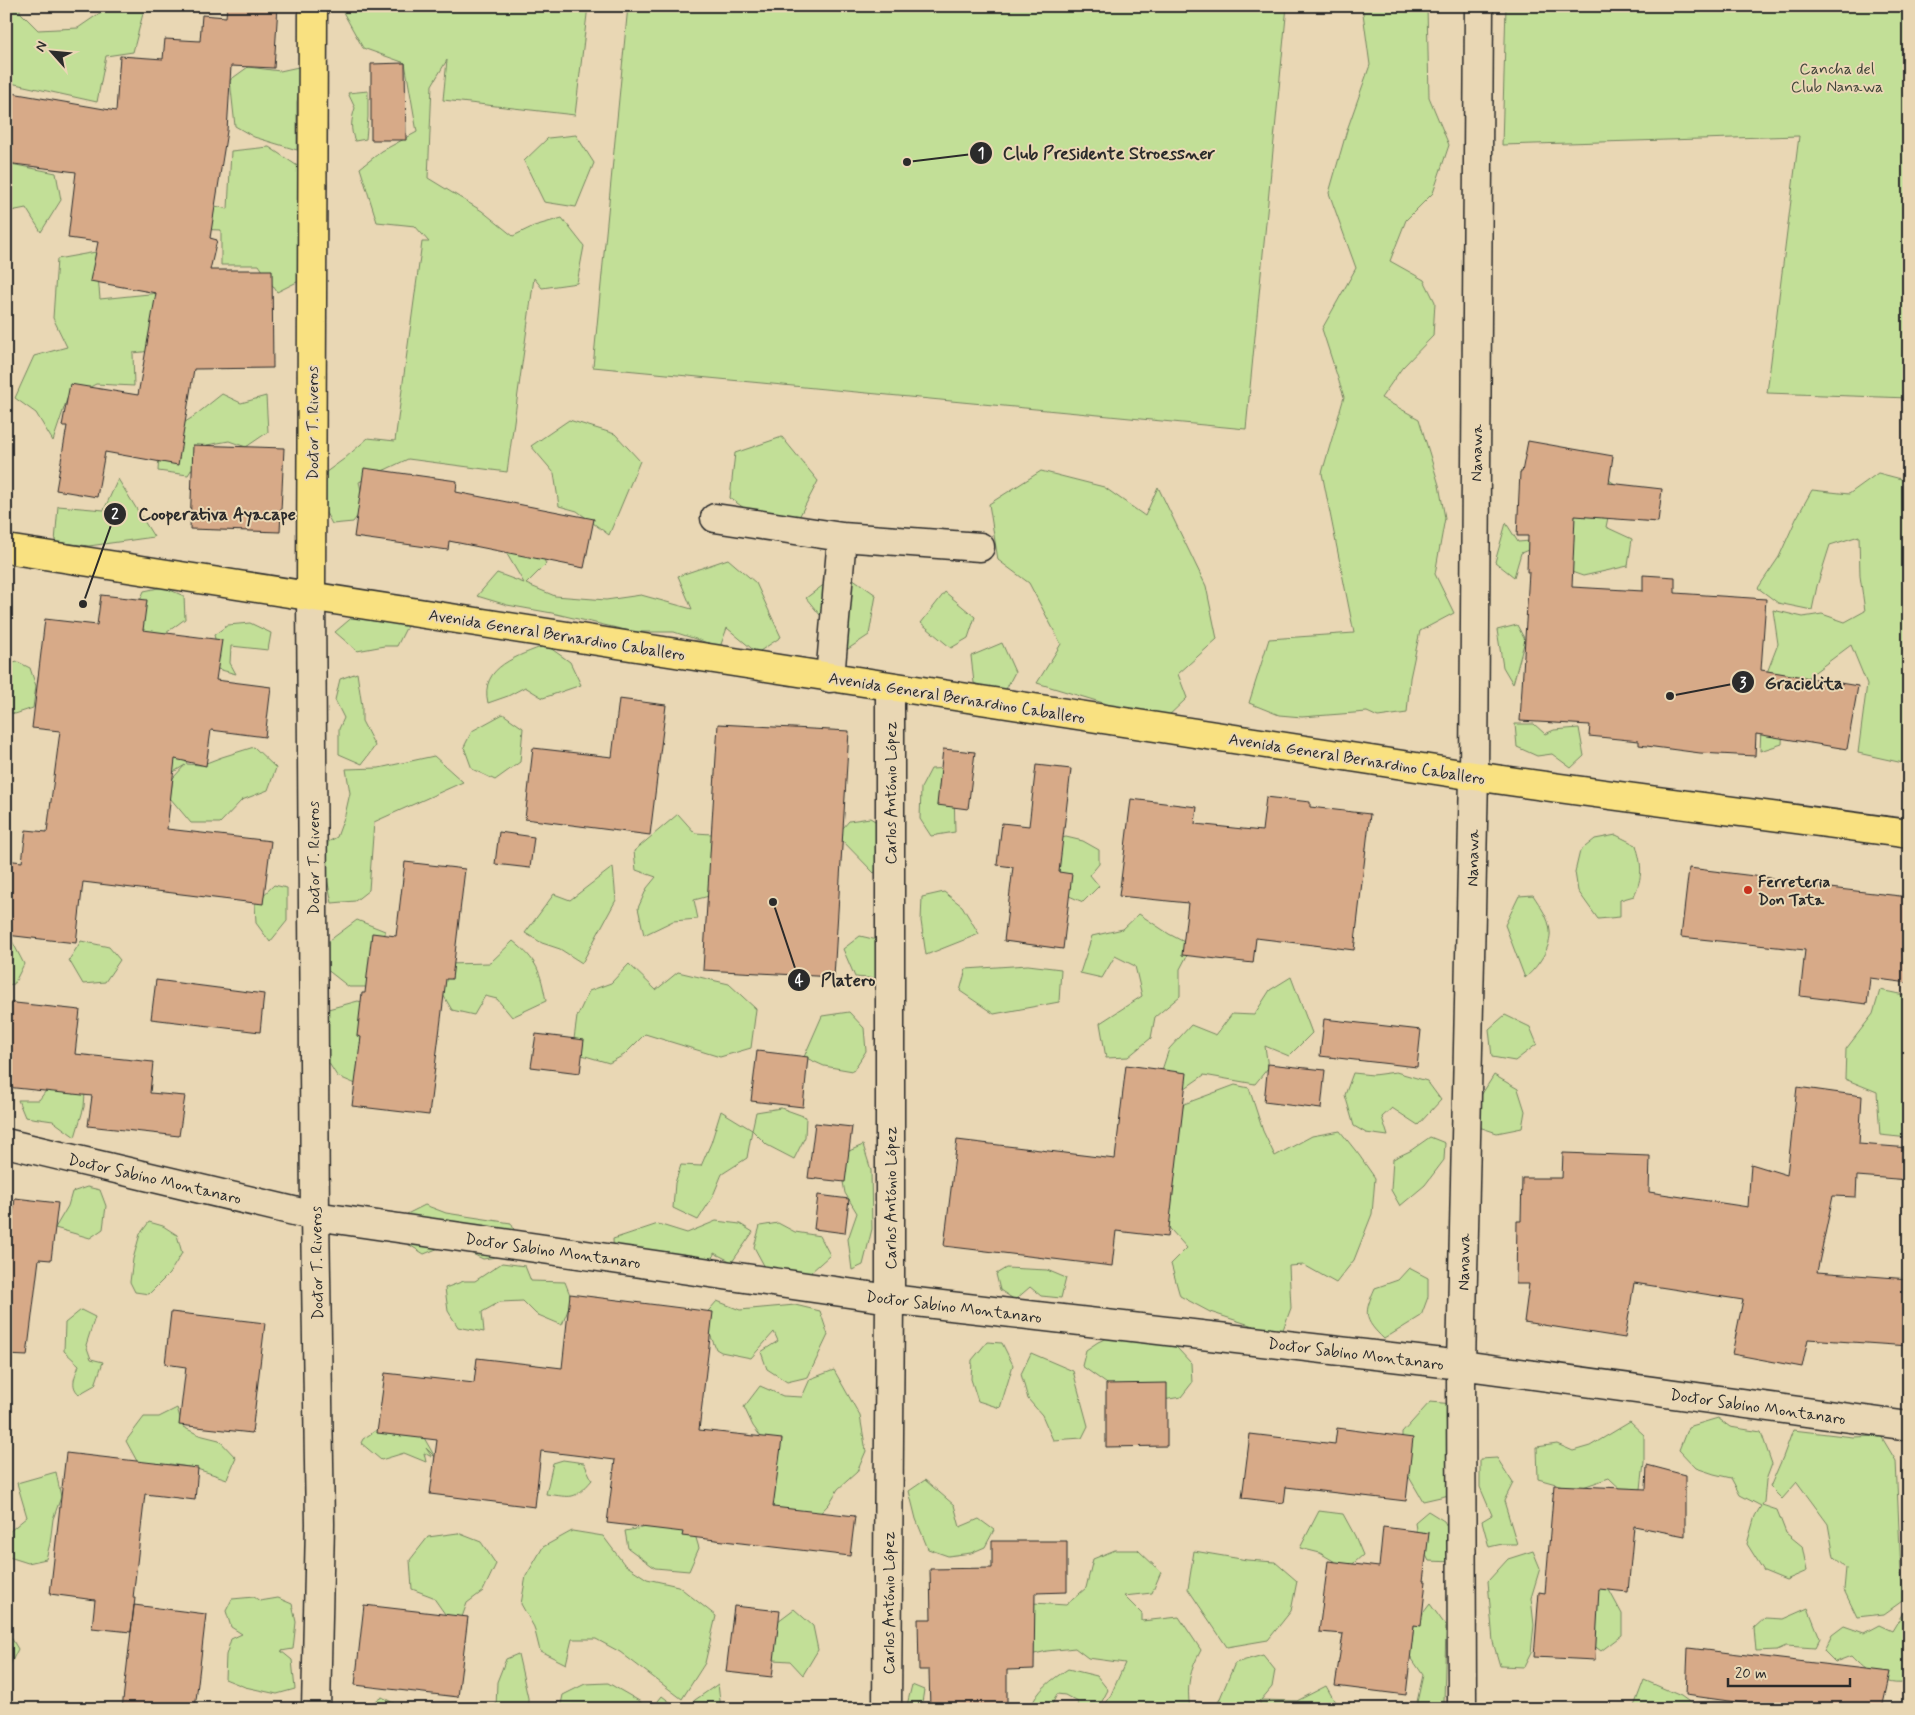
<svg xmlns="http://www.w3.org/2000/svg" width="1915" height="1715" font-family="Mynerve,sans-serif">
<rect width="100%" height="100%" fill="#e9d7b4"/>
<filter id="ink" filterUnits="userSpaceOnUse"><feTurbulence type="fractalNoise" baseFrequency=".02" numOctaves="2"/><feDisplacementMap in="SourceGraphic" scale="10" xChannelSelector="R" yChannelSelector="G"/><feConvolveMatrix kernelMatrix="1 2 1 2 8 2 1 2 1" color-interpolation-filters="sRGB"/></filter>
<g filter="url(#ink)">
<path fill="#c2df97" stroke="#768561" d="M6 6H20V12L38 30 78 28 110 6H145L133 52 106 56 97 102 6 82Z
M345 6H588L575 115 443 100 447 60 432 85 428 178 482 211 513 236 534 226 562 218 584 246 577 283 542 288 534 278 507 472 408 459 359 482 365 506 353 522 332 524 323 507 318 478 344 459 368 438 395 441 422 242H429L415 226 377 222 360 168 382 151 417 132 405 63 363 48 343 12Z
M628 6H1287L1246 429 593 367Z
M1362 6H1427L1429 97 1449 145 1433 193 1406 220 1390 261 1424 280 1435 302 1433 336 1402 368 1381 398 1419 419 1439 485 1445 518 1435 574 1454 613 1420 631 1410 678 1407 713 1378 717 1367 712 1302 717 1279 715 1249 703 1269 639 1354 633 1322 473 1344 397 1322 329 1356 268 1329 193 1347 130 1370 65Z
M1506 6H1909V398L1767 393 1799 136 1502 145Z
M303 66 297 102V150L254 137 235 126 230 80 248 67 280 71Z
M368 91V117L366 139 355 141C350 130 351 120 355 108L348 93Z
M576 135 594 163 576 207 544 202 524 161 548 138Z
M269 147 305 171 303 279 277 292 259 265H221V230L164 228 190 200 228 209 231 151Z
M6 163 56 173 61 200 41 232 26 208 6 212Z
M96 252 100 299 159 293 180 348 133 353 134 386 96 384 67 399 53 441 36 413 15 398 34 356 67 347 53 318 57 259Z
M222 394 241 403 266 396 268 432 246 447 229 441 207 445 188 475 158 471 160 438 193 417Z
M569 420 615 434 640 461 609 535 577 511 559 506 554 473 531 446Z
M782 437 818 481 797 521H762L730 498 735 453Z
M1041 471 1104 487 1145 516 1158 487 1206 586 1217 639 1178 674 1187 698 1163 721 1037 683 1061 644 1029 583 998 560 989 504Z
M1596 471 1615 484 1606 527 1632 539 1628 566 1583 576 1560 568 1545 543 1521 553 1514 577 1495 562 1506 523 1518 542 1569 538 1575 507Z
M1878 473 1905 480 1909 479V606L1907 608 1909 622V731L1903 763 1858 753 1867 684 1851 645 1784 695 1782 744 1760 751 1763 683 1778 644 1773 610 1803 617 1822 614 1845 622 1865 611 1860 576 1859 536 1830 545 1817 586 1812 610 1778 603 1758 588 1779 557 1796 519 1812 490 1849 494Z
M118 479 154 537 89 546 55 542 58 506 104 510Z
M501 544H537L546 564 526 584 555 596 606 600 641 595 692 609 678 576 728 559 756 583 781 637 757 653 727 628 720 647 674 632H634L552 613 507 605 477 596 497 573 524 583Z
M842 571 876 595 869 635 848 649 806 598Z
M163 587 184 596 185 619 166 633 146 638 133 617 144 591Z
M945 592 975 617 968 638 951 648 921 623Z
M403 614 407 626 397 646H384L357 651 335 632 355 615Z
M250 623 271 633 268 650 231 646 230 663 236 674 214 668 220 657 214 635 228 625Z
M1517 625 1525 640 1513 684 1503 667 1497 630Z
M1002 643 1015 672 1002 697 974 683 971 656Z
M546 645 570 662 581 685 543 698 525 687 508 696 488 703C479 666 519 656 546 645Z
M16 661 30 668 36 686 33 708 15 714 6 711V671Z
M357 673 362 706V721L375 746 362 764 339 754V729L344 718 335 700 340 679Z
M503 714 523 728 520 762 495 780 472 769 464 747 472 731Z
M1515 724H1534L1545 734 1554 730 1579 728 1584 756 1571 768 1552 754 1537 756 1517 747Z
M177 745 187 764 201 765 222 757 254 747 276 768 268 790 242 800 220 823H191L170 798 173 778 185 765 159 781Z
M434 756 463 782 374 822 369 890 355 901 332 903 325 869 328 842 337 837 345 815 350 793 346 769 379 768Z
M950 768 954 789 955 832 931 836 920 819 921 788 931 769Z
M678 814 695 833 712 834 713 895 694 900 698 919 673 921 644 935 638 908 647 888 656 877 636 870 634 851Z
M870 818 896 833 902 856 874 873 837 835 849 821Z
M1616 835 1636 845C1642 866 1643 876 1634 896L1620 900V917L1598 919 1578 891 1575 872 1580 851 1595 839Z
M1066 837 1083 841 1099 850V864L1090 875 1099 886 1083 902 1069 896 1045 841Z
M613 867 616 900 582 963 560 949 542 943 525 933 554 894 570 900Z
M274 885 287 888V921L270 942 256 923 255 903Z
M944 892 962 906 979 934 926 955 921 921 922 897Z
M1533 895C1540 906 1549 918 1550 931 1552 947 1537 968 1525 978L1505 925 1519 896Z
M1139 914 1169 934 1192 946 1180 969V996L1155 1017 1151 1038 1128 1057 1106 1058 1100 1023 1142 996 1135 966 1115 956 1102 978 1080 973 1092 936 1123 929Z
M357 920 385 931V950L375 987H349L321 965 326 943Z
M6 935 10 937 24 964 14 984 6 985Z
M860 936 882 941V979L855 977 843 949Z
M81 941 109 947 120 960 105 982 83 984 69 960Z
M513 941C538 961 540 971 546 1001L512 1017 497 999 485 996 474 1015 452 1010 435 981 446 964 490 963Z
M629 964 656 990 678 972 729 984 756 1009 751 1048 720 1057 645 1034 624 1055 609 1063 582 1055 574 1039 577 1017 589 991 611 983Z
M1028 965 1061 969 1059 1002 994 1014 960 991 966 969Z
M1291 977 1312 1033 1289 1056 1265 1046 1268 1068 1255 1084 1204 1075 1178 1093 1161 1073 1169 1049 1191 1025 1216 1035 1232 1014 1254 1015 1270 990Z
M1880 990 1909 996V1138L1880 1135 1877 1092 1845 1079 1846 1049 1873 1014Z
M358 1001 385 1008 370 1090 337 1076 315 1041 328 1009Z
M849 1012 864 1028 866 1051 853 1071 824 1066 804 1057 822 1016Z
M1505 1015 1530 1027 1537 1044 1515 1061 1492 1057 1489 1029Z
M62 1070 86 1079 84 1107 75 1137 53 1121 25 1117 18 1100H39Z
M1396 1072 1427 1081 1441 1100 1418 1125 1392 1108 1382 1117 1388 1136 1366 1133 1354 1126 1345 1095 1353 1073 1373 1075Z
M1494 1075 1518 1089 1525 1111 1522 1128 1497 1133 1479 1127 1480 1097Z
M1235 1085 1249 1088 1263 1131 1275 1156 1312 1136 1340 1131 1359 1155 1375 1178 1372 1214 1354 1260 1336 1283 1304 1265 1289 1266 1291 1308 1281 1335 1210 1312 1180 1296 1171 1264 1187 1248 1164 1222 1167 1148 1184 1104Z
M781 1108 806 1117 805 1137 794 1159 767 1145 752 1130 747 1158 722 1174 712 1198 698 1220 673 1208 675 1183 681 1165 701 1166 711 1143 721 1111 752 1130 756 1112Z
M1430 1137 1445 1143 1444 1160 1425 1185 1400 1206 1391 1190 1393 1159 1410 1151Z
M863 1145 871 1170 872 1229 863 1265 852 1270 848 1239 857 1213 845 1193 841 1171 849 1151Z
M87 1187 100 1190 106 1206 103 1229 90 1238 55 1228 68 1206 72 1192Z
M425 1205 446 1213 511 1223 518 1238 510 1255 483 1259 460 1248 444 1246 424 1254 403 1241 407 1214Z
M716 1221 740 1224 753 1232 732 1262 714 1253 713 1261 614 1262 613 1239 658 1224 687 1233Z
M149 1222 163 1226 177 1235 182 1253 169 1274 149 1294 135 1292 130 1282 133 1259 140 1234Z
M778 1223 795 1232 820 1236 830 1255 810 1273 789 1279 767 1271 754 1247 760 1226Z
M502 1263 525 1266 531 1281 565 1282 572 1300 562 1325 536 1314 523 1301 500 1302 482 1312 484 1332 458 1327 448 1311 445 1288 464 1281H475Z
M1006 1268 1047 1270 1066 1278 1061 1298 1041 1296 1030 1287 1015 1300 1000 1290 996 1274Z
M1409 1268 1428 1278V1297L1421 1316 1384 1339C1363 1319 1364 1313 1375 1288L1398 1280Z
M717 1301 740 1310 795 1305 820 1311 828 1335 808 1377 787 1382 767 1369 761 1352 778 1341 774 1332 751 1358 721 1352 716 1349 703 1317Z
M81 1310 95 1317 86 1345 91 1359 103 1362 95 1385 79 1394C69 1385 76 1375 79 1365L64 1351 65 1323Z
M1126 1329 1167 1337 1191 1363 1192 1383 1181 1397 1157 1401H1131L1082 1366 1086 1350 1098 1342Z
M987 1342 1002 1343 1013 1365 1000 1408 978 1401 971 1379 972 1360Z
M1031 1353 1073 1371 1088 1426 1082 1438 1053 1440 1042 1415 1028 1399 1021 1374Z
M834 1370 860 1416 866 1451 857 1472 838 1489 829 1504 793 1542 738 1477 761 1437 753 1426 744 1407 760 1386 783 1396 802 1397 810 1379Z
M1430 1402 1454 1404 1458 1493 1423 1501 1402 1465V1433Z
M177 1408 183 1427 199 1435 219 1440 236 1458 227 1479 194 1468 170 1464 160 1473 138 1463 126 1441 144 1417H159Z
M1718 1418 1730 1427 1761 1432 1772 1464 1766 1480 1764 1502 1762 1505 1777 1510 1786 1533 1802 1546 1807 1571 1786 1580 1764 1571 1747 1544 1755 1516 1761 1506 1740 1495 1731 1478 1714 1474 1696 1468 1679 1450 1688 1427Z
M1630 1422 1644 1435V1462L1641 1489 1628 1496 1609 1478 1583 1487 1563 1486 1538 1479 1537 1447 1557 1444 1573 1451 1590 1446Z
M384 1425 423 1436 435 1457 426 1448 432 1457 424 1453 426 1462 404 1453 381 1460 361 1443 363 1439Z
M1793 1430 1853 1437 1881 1436 1896 1461 1901 1573 1905 1599 1884 1614 1857 1617 1844 1590 1846 1568 1834 1557 1828 1524 1797 1482 1782 1499 1770 1487 1783 1457Z
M1497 1458 1513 1483 1504 1501 1517 1544H1502L1489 1547 1482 1521 1492 1515 1480 1487V1459Z
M563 1460 584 1463 592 1480C574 1501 572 1497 546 1494L553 1463Z
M56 1472 61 1497 53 1519 50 1543 46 1559 28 1563 6 1556 10 1544V1531L27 1517 17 1483Z
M925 1480 954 1505 960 1527 979 1519 994 1530 985 1547 971 1553 948 1556 928 1549 916 1519 909 1491Z
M1319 1511 1343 1514 1355 1536 1363 1555 1347 1569 1320 1553 1300 1548Z
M1428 1511 1444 1521 1455 1541 1454 1562 1429 1561 1417 1538 1415 1522Z
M647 1527 693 1528 699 1548 689 1571 655 1568 628 1548 625 1531Z
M572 1531 603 1536 624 1564 647 1579 678 1586 716 1616 705 1663 682 1699 620 1652 596 1639H572L566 1664 540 1651 534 1627 521 1604 526 1576 543 1547Z
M458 1533 481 1542 496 1564 483 1591 467 1603 461 1620 445 1614 433 1597 412 1589 410 1560 428 1537Z
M1115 1550H1138L1161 1572 1152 1593 1124 1596 1142 1614V1621L1179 1617 1201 1650C1190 1671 1186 1684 1190 1709H1102L1110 1697 1125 1663 1088 1658 1075 1648 1047 1651 1022 1657 1033 1603 1066 1605 1086 1588 1093 1559Z
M1194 1551 1247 1560 1275 1562 1297 1581 1291 1611 1268 1640 1227 1647 1188 1589Z
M1533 1551 1540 1568 1531 1598 1534 1625 1531 1653 1524 1667 1500 1666 1493 1642 1488 1581 1508 1559Z
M1592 1586 1609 1590 1622 1614V1635L1601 1651 1585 1639Z
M254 1597 260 1601 278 1598 292 1604 296 1622 293 1649 281 1651 292 1660 295 1689 277 1694 245 1687 225 1679 226 1655 231 1639 242 1634 231 1627 226 1611 232 1599Z
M1430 1604 1446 1626 1444 1703 1441 1709H1424L1417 1702 1423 1675 1410 1656 1414 1625Z
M1808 1608 1820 1638 1815 1648 1786 1646 1777 1650 1756 1651 1754 1628 1765 1618 1783 1619Z
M794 1609 813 1626 818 1650 803 1675 790 1661 774 1660 770 1627Z
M1909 1609V1678L1907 1682C1886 1688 1865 1671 1851 1656L1835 1662 1824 1651 1832 1635 1844 1626 1864 1633 1879 1625 1892 1631 1904 1611Z
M6 1622 9 1634 18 1649 9 1667 6 1666Z
M518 1654 528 1698V1709H496L497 1682 506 1659Z
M1263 1655 1275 1670 1272 1687 1261 1700 1297 1701 1326 1686 1339 1709H1260V1700L1252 1709 1218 1703 1235 1663Z
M1068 1669 1097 1676 1108 1690 1098 1709H1078V1702L1065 1695 1057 1694 1050 1709H1030C1037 1690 1051 1680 1068 1669Z
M1644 1680 1681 1696 1699 1709H1633Z
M608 1683 641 1702 642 1709H560L563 1695 585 1684Z
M718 1684 721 1709H682Z
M912 1685 924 1690 921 1709H906Z
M662 1696 679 1709H657L655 1705Z
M382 1697 399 1706V1709H362Z"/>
<path fill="#d7aa88" stroke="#2b2b2b" d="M227 6H278L274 68 231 66 227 131 210 238 217 240 210 270H272L273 368 194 369 178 465 105 452 97 497 56 490 67 426H62L70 384 138 395 156 293 90 281 98 242 68 238 76 172 6 163V92L116 111 120 56 163 59 165 39 200 41 202 15 226 17Z
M405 63 406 140H371V64Z
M1528 441 1613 456 1609 483 1662 489 1658 522 1575 516 1572 587 1643 591V575L1675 577V593L1766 599 1761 670 1858 686 1847 749 1756 734 1755 756 1700 753 1639 745V741L1589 736 1590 725 1520 721 1529 572H1527L1528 536H1517L1520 472H1522Z
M193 445 284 448 280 532 190 529Z
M364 468 457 481 456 492 594 519 584 568 449 541 448 550 354 537Z
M101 595 147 600 143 630 222 640 216 680 271 687 265 737 211 730 206 766 175 759 167 829 271 841 263 904 83 882 76 943 6 935V860L22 862 26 830 47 832 60 731 32 728 45 619 97 625Z
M619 699 666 705 650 835 525 819 533 748 612 757Z
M718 724 849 731 834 977 703 970Z
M943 749 975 752 968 809 937 805Z
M1036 765 1071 769 1059 872 1072 874 1063 949 1004 941 1013 867 997 865 1002 823 1029 826Z
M1266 797 1310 802V807L1370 814 1354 950 1256 938 1253 963 1182 955 1188 903 1119 896 1131 799 1197 807 1195 824 1262 831Z
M499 832 534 837 530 868 495 864Z
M405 862 465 869 452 979H446L429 1115 352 1106 361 1037 357 1036 362 993H365L372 933 396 936Z
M1689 868 1803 882V885L1909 897V983L1870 978 1867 1004 1800 996 1805 950 1681 937Z
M156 980 264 994 260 1032 151 1019Z
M6 1002 80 1010 75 1054 153 1062 150 1093 185 1096 179 1136 88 1126 92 1096 6 1087Z
M1324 1019 1421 1030 1417 1067 1320 1056Z
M536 1034 584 1040 580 1073 531 1067Z
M757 1051 808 1057 803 1107 751 1101Z
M1268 1064 1325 1070 1321 1109 1264 1102Z
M1126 1065 1187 1073 1168 1237 1116 1231 1112 1266 944 1246 957 1140 1115 1159Z
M1797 1087 1862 1096 1859 1144 1909 1148V1180L1857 1176 1856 1197 1833 1196 1817 1272 1909 1279V1346L1808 1339 1802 1367 1732 1354 1743 1300 1634 1283 1625 1338 1524 1322 1529 1284H1516L1517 1221H1521L1522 1178H1562L1563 1153 1650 1156 1649 1192 1748 1207 1751 1164 1787 1175Z
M815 1123 852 1127 845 1182 808 1178Z
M818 1195 849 1199 845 1233 814 1229Z
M15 1198 58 1203 51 1260 39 1259 27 1356 6 1355V1276Z
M570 1294 713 1312 699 1430 782 1439 773 1507 855 1516 850 1556 682 1536 683 1532 607 1523 615 1460 541 1451 535 1507 430 1494 437 1440 377 1433 385 1373 474 1383 477 1358 562 1368Z
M171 1312 265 1323 252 1433 179 1425 186 1367 165 1364Z
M1167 1383V1446L1106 1447V1384Z
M1337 1428 1413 1438 1406 1501 1286 1487 1284 1503 1242 1498 1250 1434 1335 1444Z
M66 1453 198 1468 195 1500 145 1494 133 1598H135L131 1632 92 1628 95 1600 50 1594Z
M1647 1465 1685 1475V1536L1634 1526 1628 1592 1599 1589 1595 1660 1534 1657 1539 1592 1545 1593 1554 1485 1646 1489Z
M1383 1527 1429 1533 1423 1581H1426L1421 1626 1414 1625 1406 1695 1335 1686 1343 1634 1319 1632 1328 1561 1379 1567Z
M992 1541H1067V1592L1035 1593 1034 1669 1007 1670V1709H930L929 1670H919L918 1619H931L930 1569 992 1568Z
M134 1605 206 1614 195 1709H122Z
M364 1605 468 1617 458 1697 355 1685Z
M734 1606 780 1611 772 1677 726 1672Z
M1688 1648 1890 1672 1882 1709H1785L1686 1695Z"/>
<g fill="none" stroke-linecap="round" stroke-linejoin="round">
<g stroke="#2b2b2b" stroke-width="31">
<path id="minor" d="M715 518 842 537 980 547
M311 595 315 1216 320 1524 316 1709
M830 678 842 537
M6 1143 315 1216 890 1299 1461 1365 1909 1426
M887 1709 890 1299V687
M1462 1709 1461 1365 1474 776 1479 6"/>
</g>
<g stroke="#2b2b2b" stroke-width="31">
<path id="major" d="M6 549C494 623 980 702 1468 775 1615 797 1762 814 1909 834
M311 595 313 6"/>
</g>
<use href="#minor" stroke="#e9d7b4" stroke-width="28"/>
<use href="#major" stroke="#f9e181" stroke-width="28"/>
</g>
</g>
<circle fill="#c8321e" stroke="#e9d7b4" stroke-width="2" cx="1748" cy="890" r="5"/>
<g text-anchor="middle" stroke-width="4" stroke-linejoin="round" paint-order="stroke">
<g font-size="16" fill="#42463b" stroke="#e9d7b4">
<text x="1837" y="74">Cancha del<tspan x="1837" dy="18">Club Nanawa</tspan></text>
</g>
<g font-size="16" fill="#2b2b2b" stroke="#e9d7b4">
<text transform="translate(312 423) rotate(-90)" y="6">Doctor T. Riveros</text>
<text transform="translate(1476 453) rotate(-90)" y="6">Nanawa</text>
<text transform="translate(557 634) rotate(9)" y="6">Avenida General Bernardino Caballero</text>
<text transform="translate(957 697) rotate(9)" y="6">Avenida General Bernardino Caballero</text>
<text transform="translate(1357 758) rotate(9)" y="6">Avenida General Bernardino Caballero</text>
<text transform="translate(890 793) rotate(-90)" y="6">Carlos António López</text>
<text transform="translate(313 858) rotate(-90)" y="6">Doctor T. Riveros</text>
<text transform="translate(1472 858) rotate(-89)" y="6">Nanawa</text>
<text transform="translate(155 1178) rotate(13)" y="6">Doctor Sabino Montanaro</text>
<text transform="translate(890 1198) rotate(-90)" y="6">Carlos António López</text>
<text transform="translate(553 1250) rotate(8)" y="6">Doctor Sabino Montanaro</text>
<text transform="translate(1463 1262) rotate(-89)" y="6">Nanawa</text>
<text transform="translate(316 1263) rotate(-91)" y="6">Doctor T. Riveros</text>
<text transform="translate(954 1306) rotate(7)" y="6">Doctor Sabino Montanaro</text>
<text transform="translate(1356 1353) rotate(7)" y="6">Doctor Sabino Montanaro</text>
<text transform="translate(1758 1406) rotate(8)" y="6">Doctor Sabino Montanaro</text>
<text transform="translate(888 1603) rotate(-90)" y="6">Carlos António López</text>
</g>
<g font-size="16" font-weight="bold" fill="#2b2b2b" stroke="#e9d7b4" text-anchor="start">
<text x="1758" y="887">Ferreteria<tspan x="1758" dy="18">Don Tata</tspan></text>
</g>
</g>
<path fill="none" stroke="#2b2b2b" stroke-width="2" d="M907 162L981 153M83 604L115 514M1670 696L1743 682M773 902L799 980"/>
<g fill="#2b2b2b" stroke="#e9d7b4" stroke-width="2">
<circle cx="907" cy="162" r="5"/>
<circle cx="83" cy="604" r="5"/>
<circle cx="1670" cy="696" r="5"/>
<circle cx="773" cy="902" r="5"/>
<circle cx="981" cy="153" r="12"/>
<circle cx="115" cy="514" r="12"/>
<circle cx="1743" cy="682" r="12"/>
<circle cx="799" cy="980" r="12"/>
</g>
<g font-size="15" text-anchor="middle" font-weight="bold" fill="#fff">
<text x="981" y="158">1</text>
<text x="115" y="519">2</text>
<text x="1743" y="688">3</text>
<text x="799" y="985">4</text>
</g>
<g font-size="18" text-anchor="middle" font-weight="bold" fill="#2b2b2b" stroke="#e9d7b4" stroke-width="4" stroke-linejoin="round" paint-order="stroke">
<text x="1109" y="159">Club Presidente Stroessner</text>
<text x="217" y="520">Cooperativa Ayacape</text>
<text x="1804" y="689">Gracielita</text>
<text x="848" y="986">Platero</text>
</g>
<rect width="1915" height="1715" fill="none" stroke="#e9d7b4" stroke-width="25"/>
<rect x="12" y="12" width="1890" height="1690" fill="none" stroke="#2b2b2b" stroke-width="2" filter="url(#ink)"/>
<g transform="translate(52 52) rotate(297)" stroke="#e9d7b4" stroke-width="4" paint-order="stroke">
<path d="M0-4L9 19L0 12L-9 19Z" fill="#2b2b2b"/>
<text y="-8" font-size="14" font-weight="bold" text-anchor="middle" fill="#2b2b2b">N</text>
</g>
<path d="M1728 1678v8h122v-8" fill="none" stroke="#2b2b2b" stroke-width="2.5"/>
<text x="1735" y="1678" font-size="15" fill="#2b2b2b" stroke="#e9d7b4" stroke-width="4" paint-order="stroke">20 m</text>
</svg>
